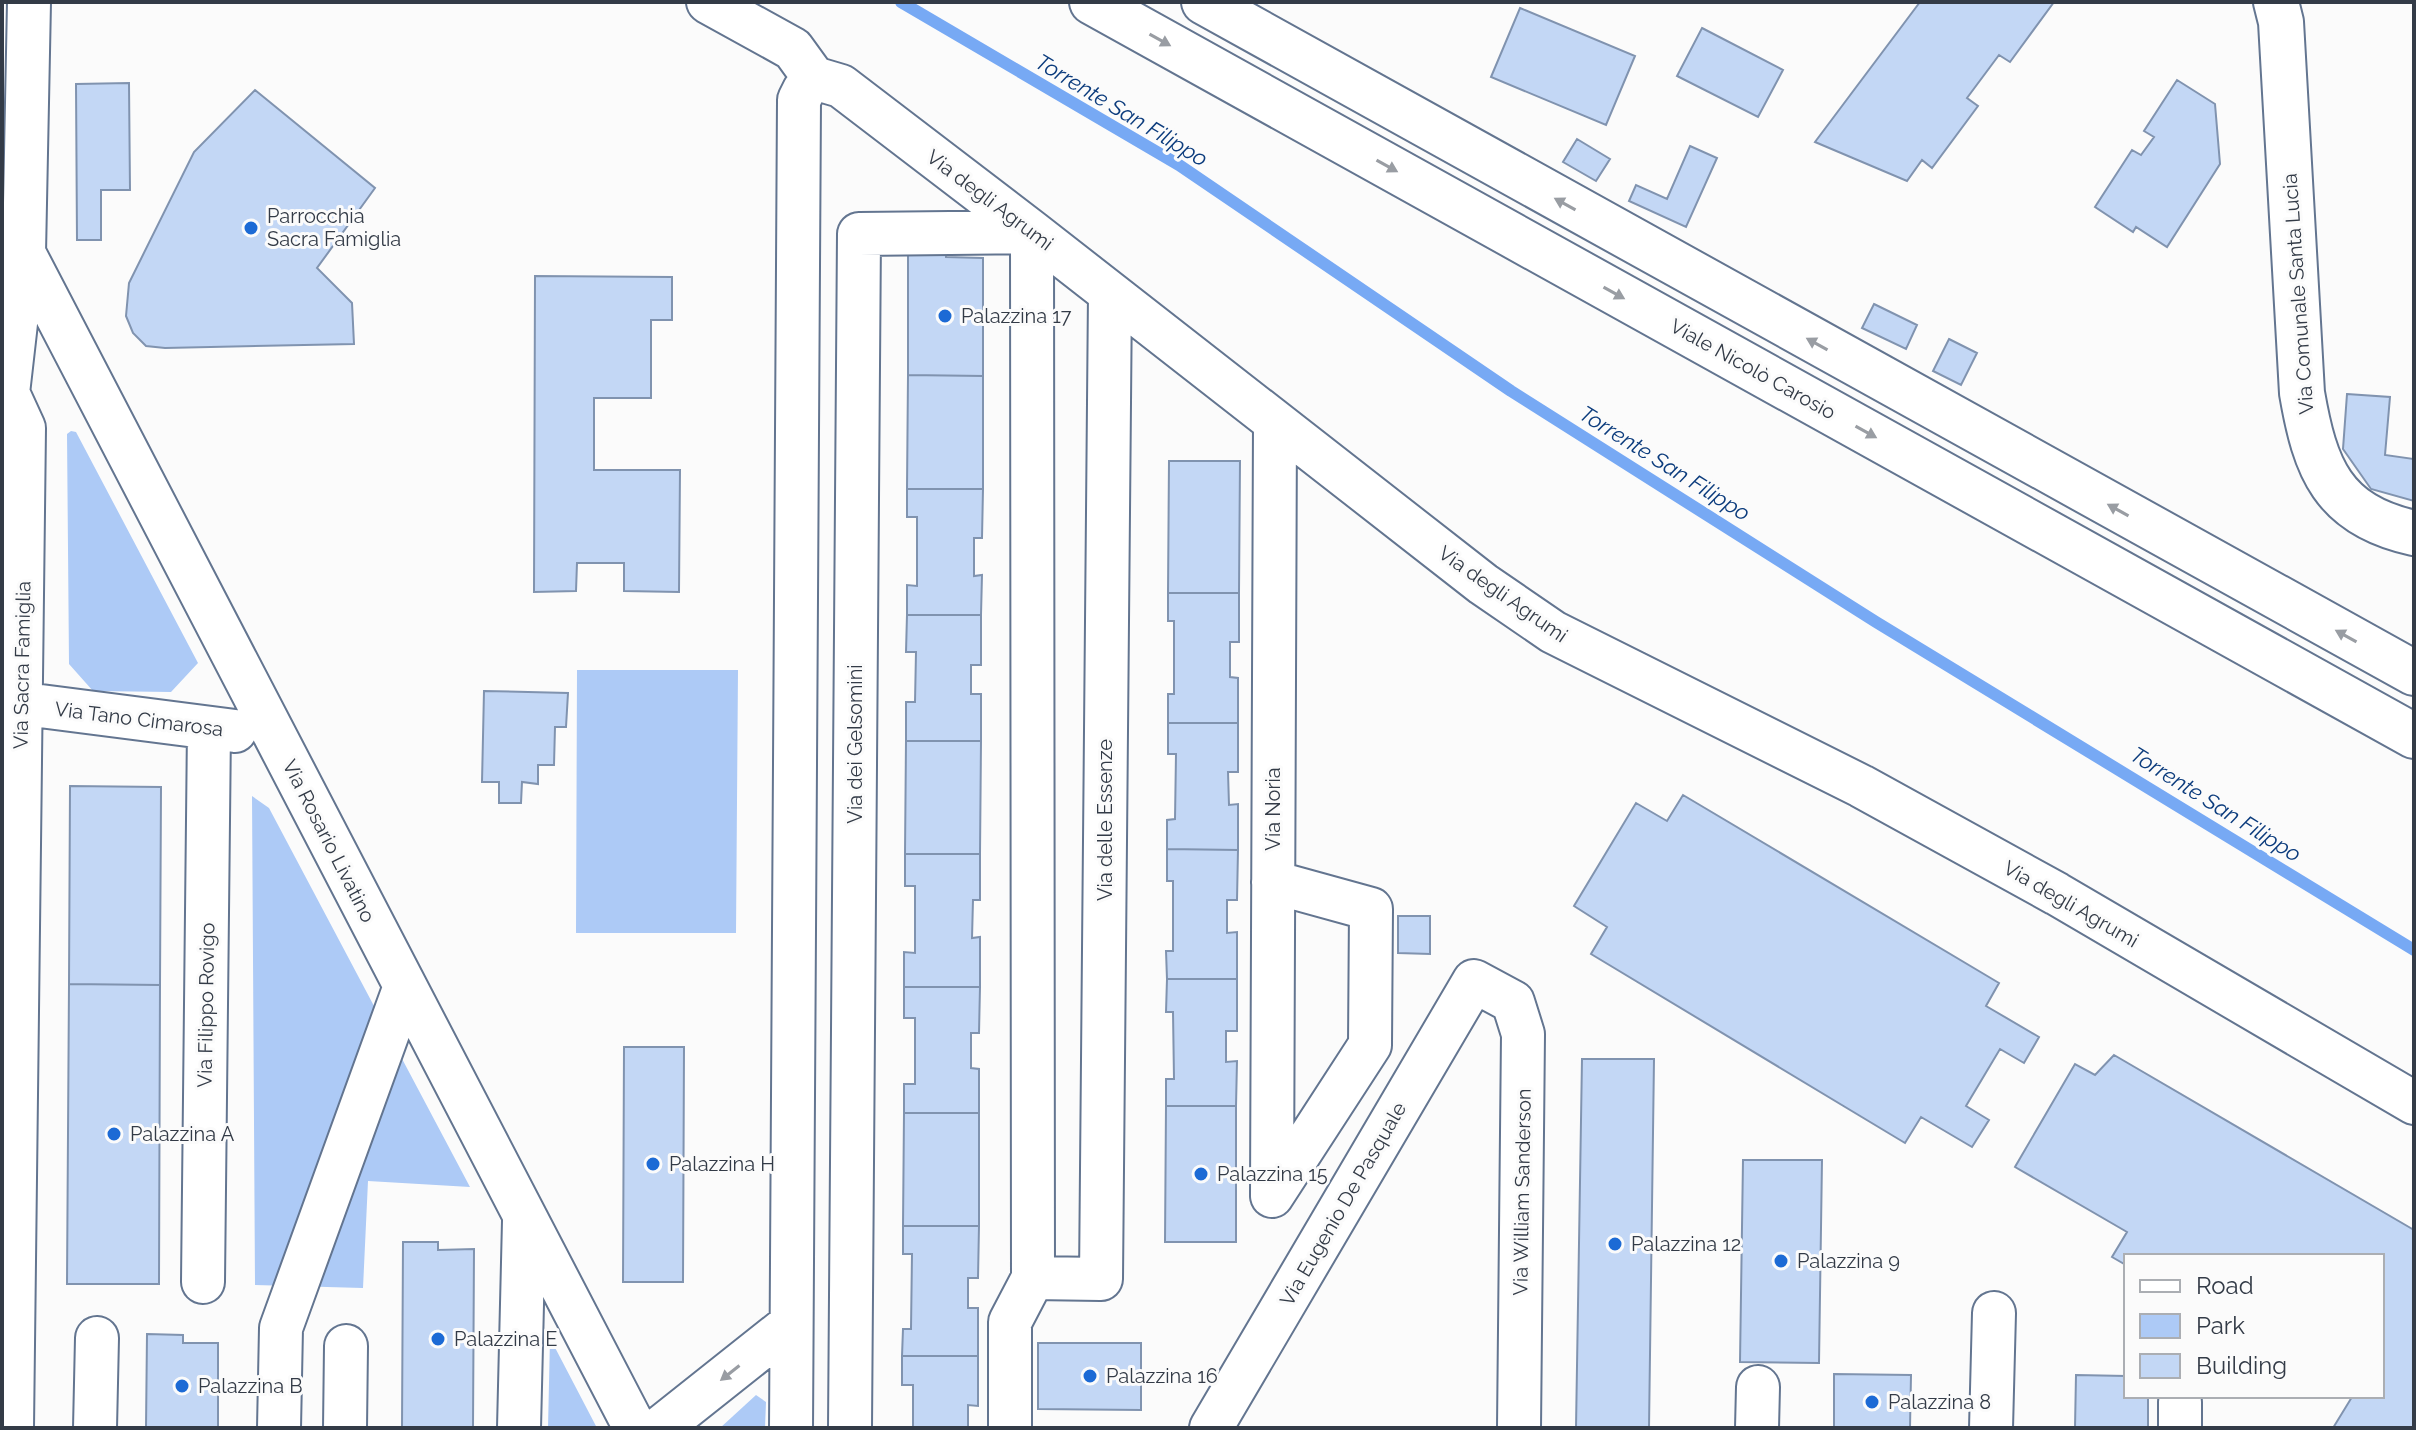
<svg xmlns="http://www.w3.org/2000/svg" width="2416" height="1430" font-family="Raleway,sans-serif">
<rect width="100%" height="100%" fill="#fbfbfb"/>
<path fill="#adcaf6" d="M71 431 76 432 198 663 171 692 93 691 69 664 67 434Z
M577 670H738L736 933H576Z
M252 796 269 808 470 1187 368 1181 363 1288 255 1285Z
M550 1338 597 1428H548Z
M756 1395 766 1402 765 1428H720Z"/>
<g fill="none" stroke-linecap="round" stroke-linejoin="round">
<path stroke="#77a9f4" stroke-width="12" d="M901 2 1179 165 1511 391 1876 622 2414 950"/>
</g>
<path fill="#c3d7f5" stroke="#8093af" stroke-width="2" d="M1920 2H2054L2010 62 1999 55 1967 98 1978 106 1932 168 1922 160 1907 181 1815 142Z
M1520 8 1635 56 1606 125 1491 77Z
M1702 28 1783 70 1758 117 1677 76Z
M2177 80 2215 104 2220 164 2167 247 2136 227 2133 232 2095 207 2132 150 2141 155 2154 137 2144 131Z
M129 83 130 190H101V240H77L76 84Z
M255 90 375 188 317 268 352 303 354 344 165 348 146 346 133 333 126 316 129 283 194 152Z
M1577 139 1610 159 1596 181 1563 162Z
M1690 146 1717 158 1686 227 1629 201 1636 185 1667 199Z
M908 248H946V257L983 258V376L908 375Z
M535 276 672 277V320H651V398H594V470H680L679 592 624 591V563H577L576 591 534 592Z
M1874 304 1917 325 1906 349 1862 328Z
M1949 339 1977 353 1961 385 1933 371Z
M908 375 983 376V489H907Z
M2347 394 2390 397 2385 455 2414 459V501L2371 489 2343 449Z
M1169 461H1240L1239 593H1168Z
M907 489H983L982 538H974V576L982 575 981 615H907V585L917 586V517H907Z
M1168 593H1239V642H1230V677L1238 678V723H1168V694H1174V621H1168Z
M907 615H981V665H971V694H981V741H906V702H915L916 652H906Z
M484 691 568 693 566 727H555L554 765H538V784L522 782 521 803H499V782H482Z
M1168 723H1238V772H1228L1229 805 1238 804V850L1167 849V820L1175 819 1176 754H1168Z
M906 741H981L980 854H905Z
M70 786 161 787 160 985 69 984Z
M1683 795 1999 983 1986 1006 2039 1037 2024 1063 2000 1049 1966 1106 1989 1120 1972 1147 1921 1117 1905 1143 1591 954 1607 927 1574 906 1636 803 1667 821Z
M1167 849 1238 850 1237 900H1227V933L1237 932V979H1167L1166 951H1173V881H1167Z
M905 854H980V900H973L972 938 980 937V987H904V952L915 953V886H905Z
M1398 916H1430V954L1398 953Z
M1167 979H1237V1031H1226V1062L1237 1061 1236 1106H1166V1079H1174L1173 1012H1166Z
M69 984 160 985 159 1284H67Z
M904 987H980L979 1033H971V1068L979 1069V1113H904V1084H915V1018H904Z
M624 1047H684L683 1282H623Z
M2114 1055 2414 1230V1428H2333L2352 1397 2350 1396H2382V1256H2126V1265L2112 1257 2127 1232 2015 1167 2075 1064 2095 1075Z
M1582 1059H1654L1649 1428H1576Z
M1166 1106H1236V1242H1165Z
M904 1113H979V1226H903Z
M1743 1160H1822L1819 1363 1740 1362Z
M903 1226H979L978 1278H968V1308H978V1356H902L903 1329H911L912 1254H903Z
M403 1242H438V1250L474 1249 473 1428H402Z
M147 1334 183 1335V1343H218V1428H146Z
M1038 1343H1141V1410L1038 1409Z
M902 1356H978V1406L968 1405V1428H913V1385H902Z
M1834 1374 1911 1375 1910 1428H1834Z
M2076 1375 2126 1376V1396H2148V1428H2075Z"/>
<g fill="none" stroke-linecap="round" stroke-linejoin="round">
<g stroke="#637590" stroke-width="46">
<path id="street" d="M708 2 793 49 814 78 841 86 1032 232 1483 584 1553 632 1861 786 2057 894 2414 1103
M24 253 635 1428
M2 701 235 731
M1272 1196 1275 422
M1272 1196 1370 1045 1371 909 1273 882
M1033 1278 1101 1279 1110 293
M203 1282 209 728
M12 1428 24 428 8 393 24 253 29 2
M95 1428 97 1338
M279 1428 281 1328 405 986
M345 1428 346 1346
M519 1428 524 1221
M660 1428 791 1324
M791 1428 799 100 804 90 814 78
M850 1428 859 234 1032 232 1033 1278 1010 1322V1428
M1211 1428 1474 981 1513 1002 1523 1034 1519 1428
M1757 1428 1758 1387
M1991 1428 1994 1313
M2180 1428V1402"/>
</g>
<g stroke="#637590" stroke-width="48">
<path id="secondary" d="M1092 2 2414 736
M1204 2 2414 673
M2276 2 2281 22 2302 393C2315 468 2332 515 2414 533"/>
</g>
<use href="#street" stroke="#fff" stroke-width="42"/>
<use href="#secondary" stroke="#fff" stroke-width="44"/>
</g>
<defs><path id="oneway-solid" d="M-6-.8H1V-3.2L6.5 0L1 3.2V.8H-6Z" transform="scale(2)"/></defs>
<g fill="#999da3">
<use href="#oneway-solid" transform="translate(1160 40) rotate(29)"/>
<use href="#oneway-solid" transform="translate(1387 166) rotate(29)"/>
<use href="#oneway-solid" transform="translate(1565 204) rotate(-151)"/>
<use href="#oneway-solid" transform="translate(1614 293) rotate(29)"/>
<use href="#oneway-solid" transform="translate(1817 344) rotate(-151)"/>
<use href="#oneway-solid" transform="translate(1866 432) rotate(29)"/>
<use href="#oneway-solid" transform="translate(2118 510) rotate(-151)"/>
<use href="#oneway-solid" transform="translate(2346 636) rotate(-151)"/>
<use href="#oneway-solid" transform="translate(730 1373) rotate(142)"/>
</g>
<g fill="#1c6ad5" stroke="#fbfbfb" stroke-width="3">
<circle cx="251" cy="228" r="8"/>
<circle cx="945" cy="316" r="8"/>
<circle cx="114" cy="1134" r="8"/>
<circle cx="653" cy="1164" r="8"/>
<circle cx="1201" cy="1174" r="8"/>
<circle cx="1615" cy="1244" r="8"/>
<circle cx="1781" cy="1261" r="8"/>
<circle cx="438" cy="1339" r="8"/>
<circle cx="1090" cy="1376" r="8"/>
<circle cx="182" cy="1386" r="8"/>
<circle cx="1872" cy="1402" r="8"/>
</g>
<g text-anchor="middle" stroke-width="6" stroke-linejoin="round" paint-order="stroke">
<g font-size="20" fill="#333b47" stroke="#fbfbfb">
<text transform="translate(990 200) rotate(37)" y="7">Via degli Agrumi</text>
<text transform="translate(2298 294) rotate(-94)" y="7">Via Comunale Santa Lucia</text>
<text transform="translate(1753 369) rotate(29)" y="7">Viale Nicolò Carosio</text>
<text transform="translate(1503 594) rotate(35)" y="7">Via degli Agrumi</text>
<text transform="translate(22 665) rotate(-89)" y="7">Via Sacra Famiglia</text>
<text transform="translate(139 719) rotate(7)" y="7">Via Tano Cimarosa</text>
<text transform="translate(855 744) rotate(-90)" y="7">Via dei Gelsomini</text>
<text transform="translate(1273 809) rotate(-90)" y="7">Via Noria</text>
<text transform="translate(1105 820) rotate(-90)" y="7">Via delle Essenze</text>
<text transform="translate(329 841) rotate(63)" y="7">Via Rosario Livatino</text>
<text transform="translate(2071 904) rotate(30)" y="7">Via degli Agrumi</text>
<text transform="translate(206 1005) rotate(-89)" y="7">Via Filippo Rovigo</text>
<text transform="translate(1522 1192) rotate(-89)" y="7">Via William Sanderson</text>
<text transform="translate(1343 1204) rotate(-60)" y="7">Via Eugenio De Pasquale</text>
</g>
<g font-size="20" fill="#333b47" stroke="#fbfbfb" text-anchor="start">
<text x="267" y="223">Parrocchia<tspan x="267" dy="23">Sacra Famiglia</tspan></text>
<text x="961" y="323">Palazzina 17</text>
<text x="130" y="1141">Palazzina A</text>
<text x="669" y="1171">Palazzina H</text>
<text x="1217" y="1181">Palazzina 15</text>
<text x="1631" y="1251">Palazzina 12</text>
<text x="1797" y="1268">Palazzina 9</text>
<text x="454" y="1346">Palazzina E</text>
<text x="1106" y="1383">Palazzina 16</text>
<text x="198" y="1393">Palazzina B</text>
<text x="1888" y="1409">Palazzina 8</text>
</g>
<g font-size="22" font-style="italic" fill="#0c3c7d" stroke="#fbfbfb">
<text transform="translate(1122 110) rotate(31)" y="8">Torrente San Filippo</text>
<text transform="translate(1665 463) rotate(32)" y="8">Torrente San Filippo</text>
<text transform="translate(2216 804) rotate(32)" y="8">Torrente San Filippo</text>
</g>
</g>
<rect width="2416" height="1430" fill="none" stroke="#333b47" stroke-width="8"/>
<rect x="2124" y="1254" width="260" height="144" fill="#fbfbfb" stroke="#abaeb3" stroke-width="2"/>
<rect x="2140" y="1280" width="40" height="12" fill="#ffffff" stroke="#abaeb3" stroke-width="2"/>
<text x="2196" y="1294" font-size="24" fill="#333b47">Road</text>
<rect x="2140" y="1314" width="40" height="24" fill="#adcaf6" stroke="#abaeb3" stroke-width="2"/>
<text x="2196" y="1334" font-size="24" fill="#333b47">Park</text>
<rect x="2140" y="1354" width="40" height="24" fill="#c3d7f5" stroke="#abaeb3" stroke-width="2"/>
<text x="2196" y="1374" font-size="24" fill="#333b47">Building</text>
</svg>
